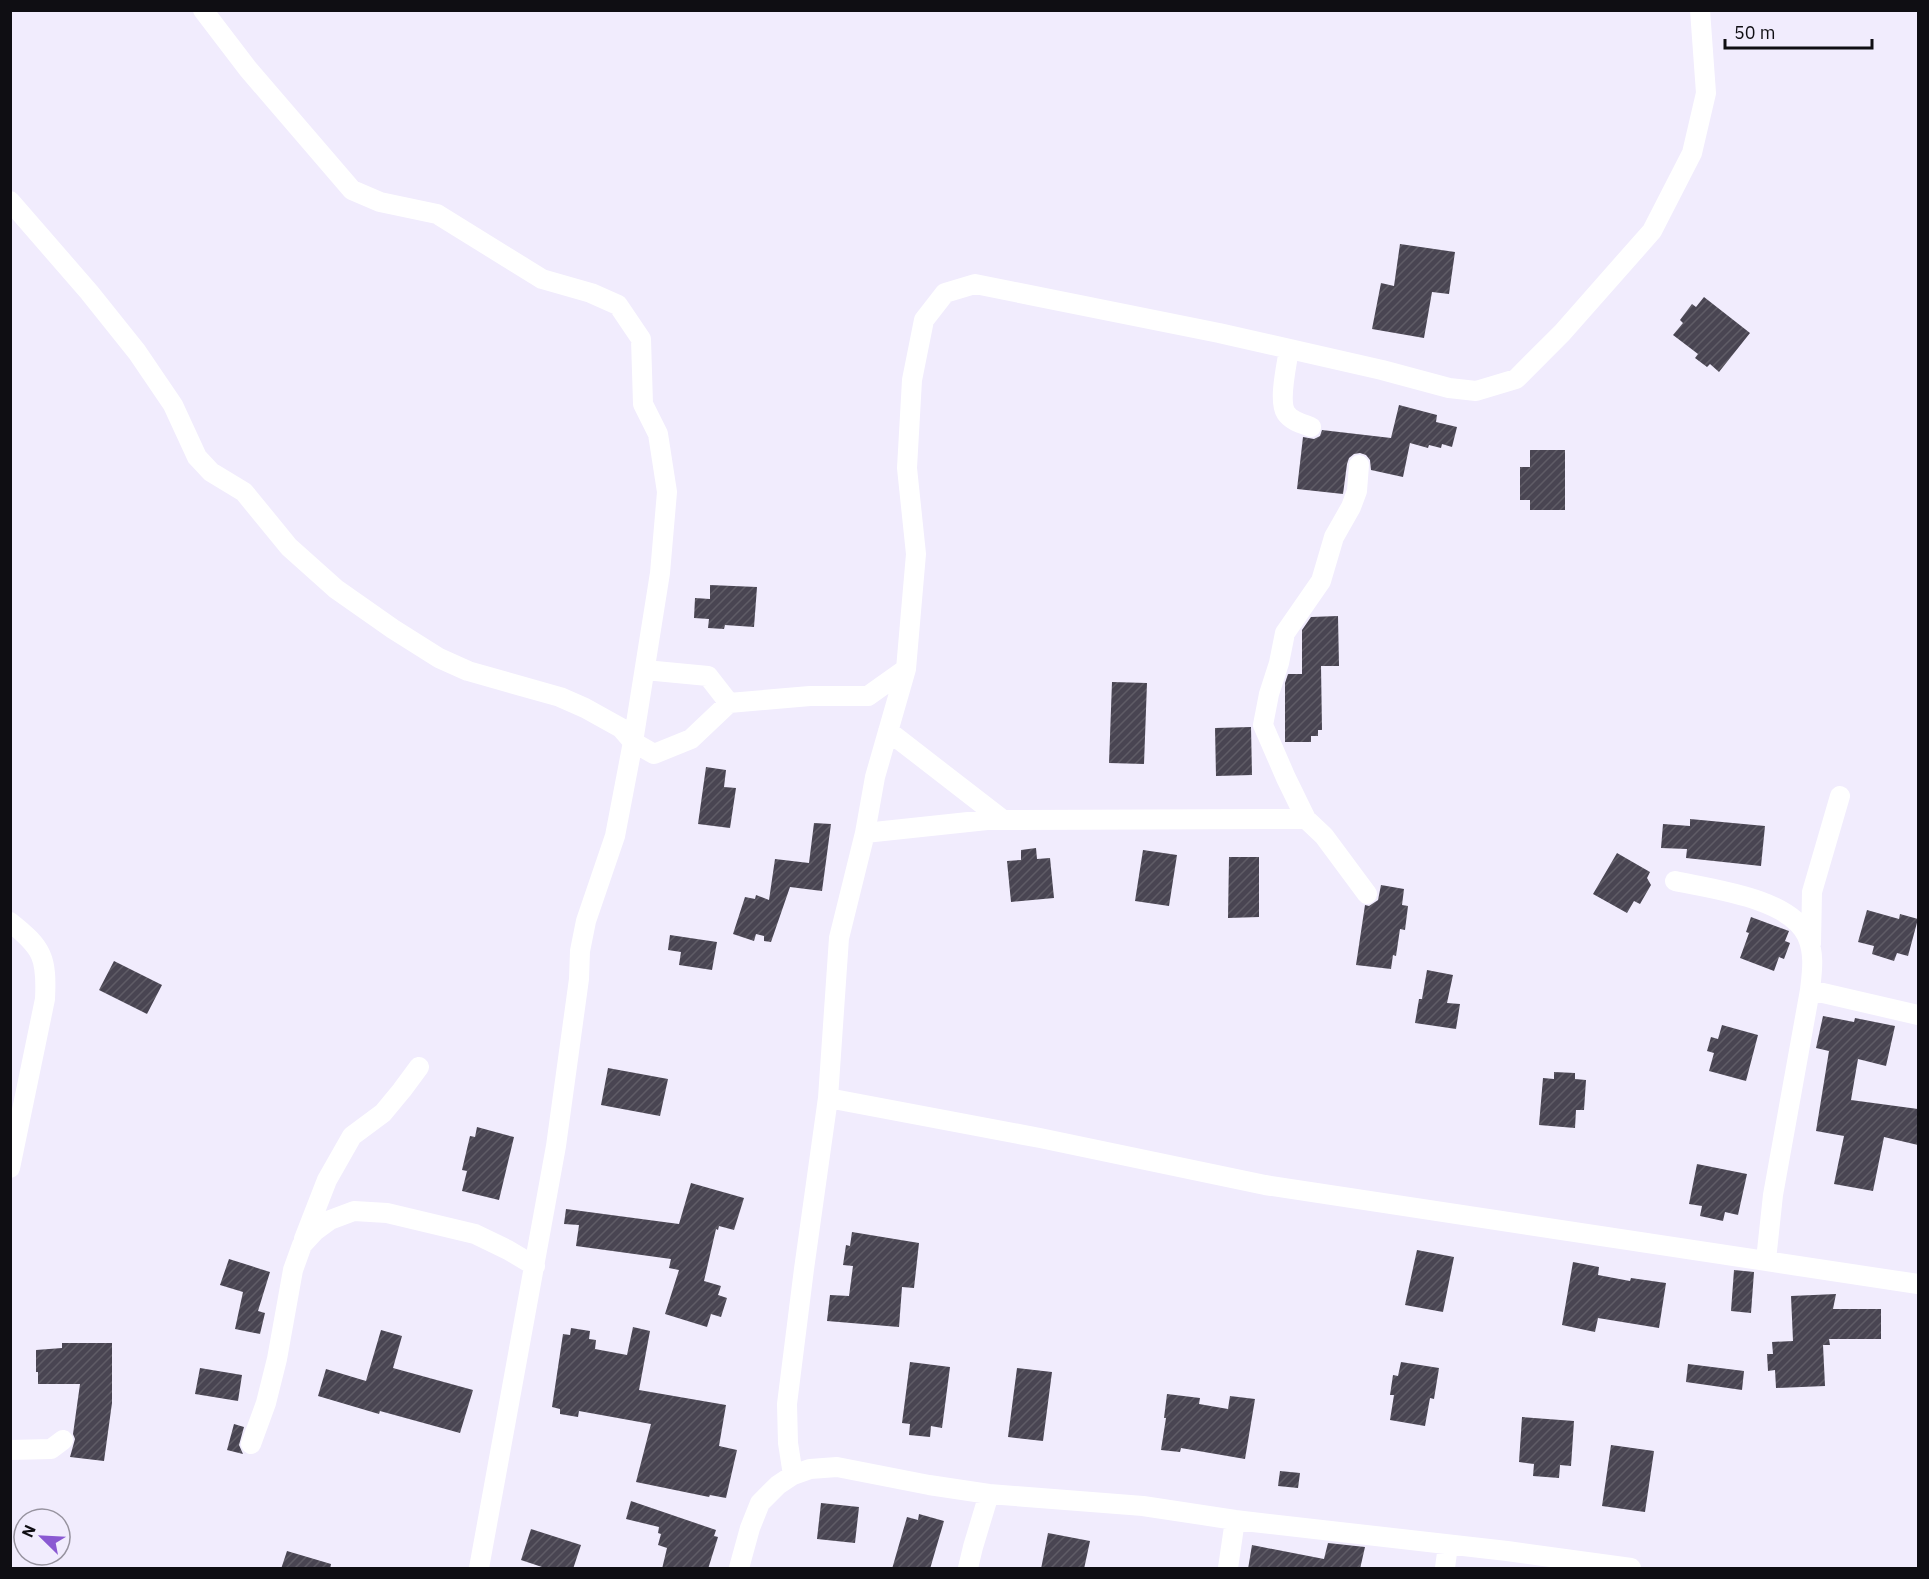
<svg xmlns="http://www.w3.org/2000/svg" width="1929" height="1579" font-family="'IBM Plex Sans',sans-serif">
<defs>
<pattern id="building-hatch" width="6" height="6" patternUnits="userSpaceOnUse" patternTransform="scale(1.5)"><rect width="6" height="6" fill="#494552"/><path d="M-1 1l2-2M0 6l6-6M5 7l2-2" fill="none" stroke="#5f5c66"/></pattern>
</defs>
<rect width="100%" height="100%" fill="#f1ecfd"/>
<path fill="url(#building-hatch)" d="M1400 244 1455 252 1449 294 1432 292 1424 338 1372 329 1381 283 1394 286Z
M1704 297 1750 333 1719 372 1710 364 1707 367 1695 358 1698 354 1673 335 1683 323 1680 320 1692 304 1696 307Z
M1399 405 1437 415 1436 422 1457 427 1452 447 1442 444 1441 448 1429 445 1428 448 1410 443 1403 477 1371 470 1370 460 1366 455 1360 453 1354 454 1349 458 1347 464 1343 494 1297 489 1303 437 1314 439 1320 436 1322 430 1391 438Z
M1530 450H1565V510H1530V500H1520V467H1530Z
M710 585 757 587 754 627 725 625 724 629 708 628 709 619 694 618 695 598 710 599Z
M1338 616 1339 666H1321L1322 730H1318V736H1311V742H1285V683L1288 674H1302V630L1311 617Z
M1112 682 1147 683 1144 764 1109 763Z
M1251 727 1252 775 1216 776 1215 728Z
M706 767 726 770 724 787 736 788 730 828 698 824Z
M1690 819 1765 826 1761 866 1686 858 1687 849 1661 848 1663 824 1690 826Z
M814 823 831 824 822 891 790 887 771 942 764 941V936L756 934 754 941 733 934 745 897 755 899 756 895 769 900 775 859 809 863Z
M1036 848 1037 859 1050 858 1054 898 1011 902 1007 861 1021 860V850Z
M1143 850 1177 855 1169 906 1135 901Z
M1617 853 1650 872 1647 878 1651 885 1640 904 1634 901 1627 913 1593 894Z
M1229 857H1259V917L1228 918Z
M1381 885 1404 889 1402 905 1408 906 1405 930 1400 929 1396 956 1393 955 1391 969 1356 965 1365 905 1369 906 1378 900Z
M1867 910 1899 919 1900 914 1918 919 1908 956 1897 953 1894 961 1872 954 1874 946 1858 942Z
M1751 917 1789 931 1785 941 1790 943 1784 959 1779 957 1774 971 1740 958 1749 933 1746 932Z
M670 935 717 942 712 970 679 965 681 952 668 950Z
M114 961 162 985 147 1014 99 990Z
M1427 970 1453 975 1447 1003 1460 1004 1456 1029 1415 1023 1419 999H1422Z
M1823 1016 1854 1022 1855 1018 1895 1026 1886 1066 1858 1059 1851 1100 1918 1109V1145L1884 1137 1873 1191 1834 1184 1844 1136 1816 1131 1829 1051 1816 1048Z
M1722 1025 1758 1035 1746 1081 1709 1071 1714 1053 1707 1051 1711 1037 1718 1039Z
M608 1068 668 1079 660 1116 601 1105Z
M1554 1072 1575 1073V1079L1586 1080 1584 1110H1576L1575 1128 1539 1125 1543 1078 1554 1079Z
M477 1127 514 1137 499 1200 462 1191 467 1171 462 1170 470 1136 475 1137Z
M1697 1164 1747 1174 1738 1215 1725 1212 1723 1221 1700 1216 1702 1206 1689 1204Z
M691 1183 744 1198 734 1230 719 1226 718 1230 716 1229 704 1281 721 1286 718 1295 727 1298 721 1317 711 1314 707 1327 665 1314 679 1270 669 1268 671 1259 576 1246 579 1225 564 1224 566 1209 679 1224Z
M852 1232 919 1243 914 1288 902 1287 899 1327 827 1321 830 1295 849 1296 853 1266 843 1265 846 1245 850 1246Z
M1417 1250 1454 1257 1443 1312 1405 1305Z
M229 1259 270 1272 258 1311 265 1313 260 1334 235 1329 243 1292 220 1285Z
M1573 1262 1599 1267 1598 1275 1630 1281 1631 1278 1666 1283 1659 1328 1598 1318 1595 1332 1562 1325Z
M1734 1270 1754 1272 1751 1313 1731 1311Z
M1836 1294 1833 1309H1881V1339H1829L1830 1345H1823L1825 1386 1776 1388 1775 1370 1768 1371 1767 1354H1773L1772 1342 1793 1341 1791 1296Z
M633 1327 650 1331 639 1390 726 1405 719 1446 737 1450 726 1498 710 1495 709 1497 636 1482 651 1424 579 1411 578 1417 560 1414V1409L552 1407 563 1334 570 1335 571 1328 590 1331 589 1339 596 1340 595 1349 627 1355Z
M381 1330 402 1336 393 1368 473 1390 460 1433 380 1411 379 1414 318 1396 326 1369 366 1381Z
M62 1343H112V1403L104 1461 70 1457 75 1439 73 1434 80 1384H38V1372H36V1350L62 1348Z
M910 1362 950 1367 942 1428 931 1426 930 1437 909 1435 910 1424 902 1423Z
M1401 1362 1439 1368 1434 1399 1430 1398 1425 1426 1390 1420 1394 1395H1390L1393 1375 1398 1376Z
M1688 1364 1744 1371 1742 1390 1686 1382Z
M200 1368 242 1375 238 1401 195 1394Z
M1017 1368 1052 1372 1043 1441 1008 1437Z
M1167 1394 1200 1398 1199 1404 1228 1409 1230 1396 1255 1399 1245 1459 1181 1448 1180 1452 1161 1450 1166 1418H1164Z
M1522 1417 1574 1421 1571 1466 1560 1465 1559 1478 1533 1476 1534 1464 1519 1462Z
M234 1424 244 1427 239 1445 243 1454 227 1450Z
M1611 1445 1654 1451 1645 1512 1602 1506Z
M1280 1471 1300 1473 1298 1488 1278 1486Z
M631 1501 716 1530 714 1536 718 1537 708 1569H662L667 1548 658 1545 661 1534 658 1533 659 1527 626 1519Z
M821 1503 859 1507 855 1543 817 1539Z
M919 1514 944 1521 930 1569H892L907 1517 918 1520Z
M531 1529 581 1545 573 1569H548L521 1560Z
M1048 1533 1090 1541 1084 1569H1041Z
M1328 1543 1365 1547 1360 1569H1248L1252 1545 1324 1559Z
M287 1551 331 1564 330 1569H281Z"/>
<g fill="none" stroke-linecap="round" stroke-linejoin="round">
<path stroke="#fff" stroke-width="20" d="M203 10 248 69 352 190 380 202 437 214 542 279 591 293 618 305 641 339 643 404 658 434 667 492 660 573 633 742 615 836 586 921 580 951 579 979 556 1146 479 1568
M10 201 89 292 137 352 173 405 197 457 211 472 244 492 289 547 336 589 393 629 439 658 468 671 560 697 585 708 621 728 633 742 654 754 691 739 729 703 810 696H868L906 669
M1289 349C1287 364 1278 401 1286 413 1291 421 1303 424 1311 427
M645 670 708 676 729 703
M888 731 1003 820
M1306 819 1286 778 1263 725 1269 694 1279 663 1285 633 1321 581 1334 537 1351 507 1357 491 1359 465
M865 833 987 820 1306 819 1324 836 1367 894
M1675 881C1711 889 1790 898 1807 936 1815 954 1812 972 1810 990L1773 1195 1766 1260
M10 922C43 948 47 958 45 999L10 1168
M1811 944 1812 892 1840 796
M1810 990 1918 1015
M828 1098 1040 1138 1265 1185 1918 1284
M304 1239 327 1180 352 1136 383 1113 402 1090 419 1067
M251 1444 266 1403 277 1359 293 1270 302 1245 315 1231 330 1220 354 1211 387 1213 475 1234 508 1250 535 1266
M10 1450 51 1449 63 1440
M793 1475 788 1443 787 1404 804 1269 828 1098 839 938 865 833 875 777 906 669 916 554 907 468 912 380 924 320 945 293 975 284 1219 333 1382 370 1449 388 1476 391 1516 379 1562 333 1652 231 1692 153 1706 93 1700 10
M739 1568 750 1528 760 1503 778 1485 793 1475 810 1469 837 1467 929 1485 989 1494 1143 1506 1235 1520 1507 1551 1631 1568
M968 1568 973 1547 989 1494
M1228 1568 1235 1520
M1445 1568 1448 1545"/>
</g>
<rect width="1929" height="1579" fill="none" stroke="#0f0e13" stroke-width="24"/>
<g transform="translate(42 1537) rotate(294)"><circle r="28" fill="#f1ecfd" stroke="#97939f" stroke-width="1.5"/>
<path d="M0-4.5L10 22L0 15L-10 22Z" fill="#8a59d2"/>
<text y="-9" font-size="16" font-weight="bold" text-anchor="middle" fill="#0f0e13">N</text>
</g>
<path d="M1725 39v9h147v-9" fill="none" stroke="#0f0e13" stroke-width="3"/>
<text x="1734" y="39" font-size="18" fill="#0f0e13" stroke="#f1ecfd" stroke-width="4.5" paint-order="stroke">50 m</text>
</svg>
